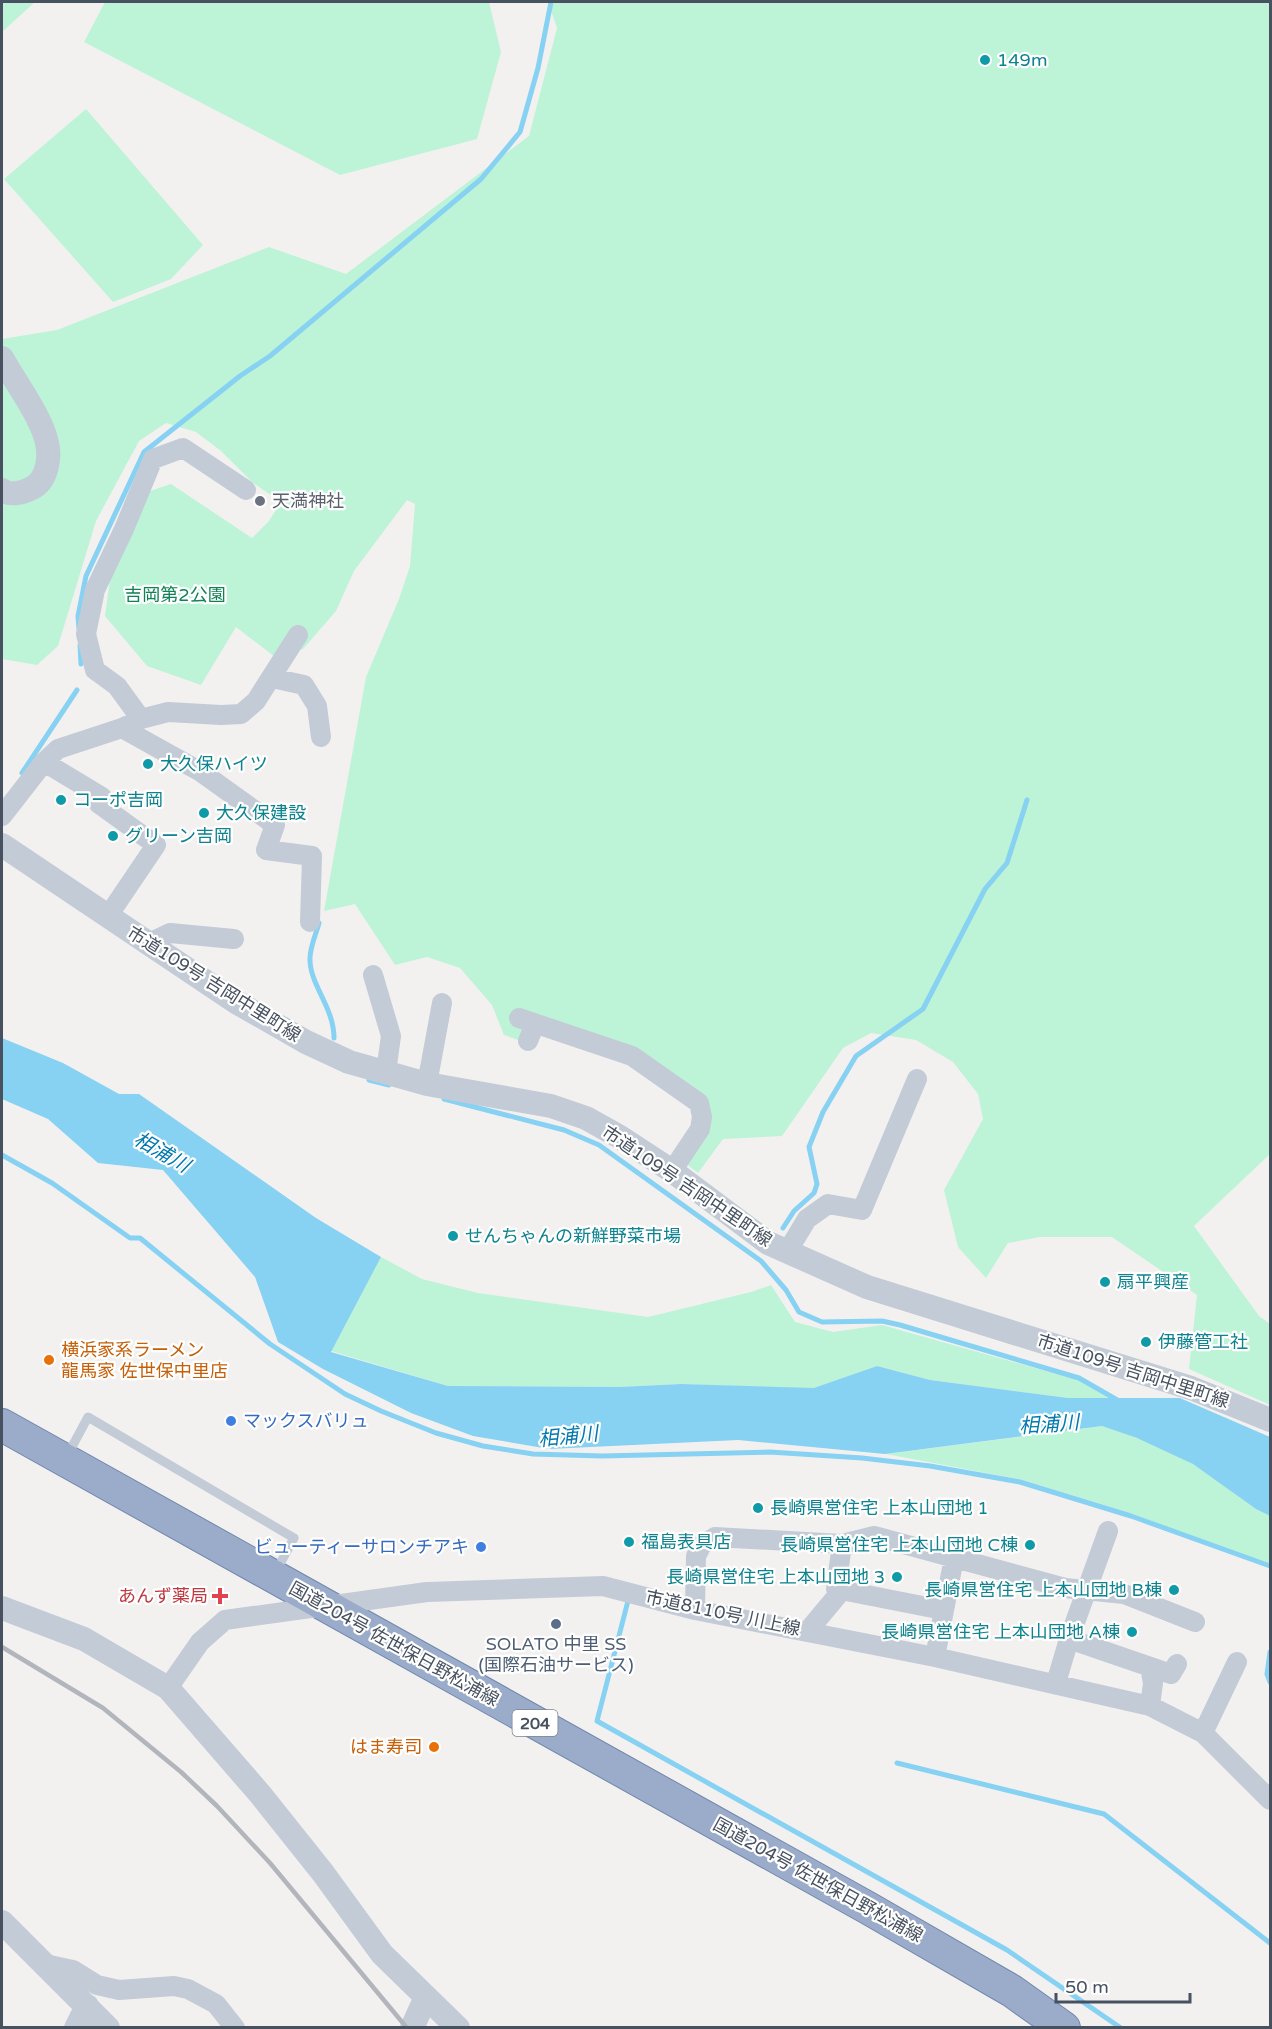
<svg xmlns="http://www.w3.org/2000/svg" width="1272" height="2029" font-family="'Varela Round','Noto Sans JP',sans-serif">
<rect width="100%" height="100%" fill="#f3f1f0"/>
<path fill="#bdf3d7" d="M2 2H35L2 32Z
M105 2H489L501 52 477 139 340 175 84 42Z
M548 2H1270V1154L1194 1226 1259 1316 1270 1324V1405L1189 1369 1197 1295 1112 1237H1040L1008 1243 986 1278 958 1247 944 1190 983 1119 978 1094 953 1062 916 1040 871 1033 843 1048 782 1136 723 1139 698 1173 685 1163 710 1128 705 1097 637 1051 525 1030 521 1041 504 1035 492 1005 460 968 427 957 395 965 355 904 324 911 366 677 399 599 410 566 415 504 407 500 354 571 336 611 303 649 275 657 236 627 201 685 147 666 105 616 111 572 147 492 171 484 252 538 269 521 281 502 252 482 221 451 196 432 166 423 139 441 96 521 58 646 37 665 2 659V339L57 330 269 247 346 274 529 136 557 28Z
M86 109 203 245 171 279 113 302 4 179Z
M381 1257 422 1279 478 1293 648 1317 751 1292 771 1285 795 1322 833 1332 882 1325 1078 1380 1108 1398H1068L930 1380 877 1366 814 1389 681 1384 619 1387 448 1386 331 1351Z
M1102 1426C1133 1436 1165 1447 1193 1464 1220 1479 1242 1503 1270 1516V1564L1124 1511 1023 1480 886 1454Z"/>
<path fill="#87d1f3" d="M2 1038 63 1063 119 1094H139L316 1218 381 1257 331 1352 448 1386 619 1387 681 1384 814 1388 877 1366 930 1380 1068 1398H1180L1270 1437V1516L1256 1509 1193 1464 1137 1438 1102 1426 885 1454 738 1440 549 1449 473 1436 411 1413 323 1369 278 1342 255 1277 163 1170 98 1163 48 1119 2 1099Z"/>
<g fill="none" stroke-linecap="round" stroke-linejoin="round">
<path stroke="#87d1f3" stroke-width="5" d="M79 629 78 616 86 576 144 452 240 376 270 356 481 179 520 132 538 68 551 2
M80 645 81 664
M22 773 77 690
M319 923C316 934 309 949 310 961 311 986 334 1008 334 1038
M369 1080 389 1085
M444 1099 564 1130 599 1145 761 1261 786 1290 799 1312 822 1322 882 1321 900 1325 1079 1378 1119 1401
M2 1155 52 1183 130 1238H140L270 1344 345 1394 381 1411 436 1433 483 1446 533 1454 602 1456 770 1452 862 1458 930 1466 1020 1482 1131 1516 1270 1566
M783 1228 794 1211 814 1193 817 1184 809 1147 823 1112 856 1056 923 1009 985 889 1007 863 1027 800
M629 1597 597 1721 1007 1950 1121 2028
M1270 1652 1267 1674 1270 1682
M897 1763 1104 1814 1270 1943"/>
<g stroke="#7087ae" stroke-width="34">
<path id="trunk" d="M2 1425 868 1908 1012 1991 1064 2028"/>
</g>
<path stroke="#c3cbd6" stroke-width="9" d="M67 1456 88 1417 294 1538 275 1573"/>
<path stroke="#c3cbd6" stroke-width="20" d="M272 678 304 685 317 706 321 737
M141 719 117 686 95 670 86 634 95 590 124 529 153 459 183 448 246 490
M122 728 201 772 275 825 266 850 312 856 310 922
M44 762 102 797 99 804 156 845 108 916
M2 816 44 762 58 749 122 728 141 719 168 712 221 715 241 714 256 701 298 635
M149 943 170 933 234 939
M373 975 391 1036 386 1072
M519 1018 632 1056 699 1103 702 1117 700 1129 672 1171
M528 1041 535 1024
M427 1084 442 1003
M787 1252 807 1219 828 1204 862 1210 917 1079
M842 1544 836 1589 943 1610
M695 1610 696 1556 702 1545 715 1537 842 1544 874 1536 1065 1588 1124 1594 1195 1622
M807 1632 842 1590
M1069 1639 1171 1674 1177 1664
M935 1657 954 1558
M1150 1667 1153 1683 1150 1706
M1056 1683 1069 1639 1108 1531
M168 1688 200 1642 225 1620 427 1592 603 1586 695 1610 935 1657 1150 1706 1203 1733 1270 1800
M1203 1733 1237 1662
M45 1964 73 1970 97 1985 119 1990 174 1986 188 1989 216 2004 235 2028"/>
<path stroke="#c3cbd6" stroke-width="24" d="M2 358C14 380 40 415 46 439 51 455 48 480 32 488 23 493 10 496 2 490
M2 845 236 1002 306 1042 349 1062 427 1084 551 1106 586 1118 620 1137 672 1171 768 1243 867 1287 1191 1388 1270 1420
M2 1608 84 1639 168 1688 260 1794 323 1873 382 1954 458 2028
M2 1922 108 2028
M76 2028 87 2006
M412 2028 426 1997"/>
<use href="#trunk" stroke="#9aacca" stroke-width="32"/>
<path stroke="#b2b5bb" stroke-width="4.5" d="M2 1647 103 1708 181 1772 217 1806 270 1863 407 2028"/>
</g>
<g fill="#0f9aa8" stroke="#fff" stroke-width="2">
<circle cx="985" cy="60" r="6"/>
<circle cx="148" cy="764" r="6"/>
<circle cx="61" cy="800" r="6"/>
<circle cx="204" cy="813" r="6"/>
<circle cx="113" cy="836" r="6"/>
<circle cx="453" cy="1236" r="6"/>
<circle cx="1105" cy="1282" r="6"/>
<circle cx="1146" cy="1342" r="6"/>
<circle cx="758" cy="1508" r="6"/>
<circle cx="629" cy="1542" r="6"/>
<circle cx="1030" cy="1545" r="6"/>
<circle cx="897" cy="1577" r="6"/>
<circle cx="1174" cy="1590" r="6"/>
<circle cx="1132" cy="1632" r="6"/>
</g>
<circle fill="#6b7280" stroke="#fff" stroke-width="2" cx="260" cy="501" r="6"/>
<g fill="#e8710a" stroke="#fff" stroke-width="2">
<circle cx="49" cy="1360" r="6"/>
<circle cx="434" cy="1747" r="6"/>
</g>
<g fill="#3f7fe0" stroke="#fff" stroke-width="2">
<circle cx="231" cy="1421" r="6"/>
<circle cx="481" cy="1547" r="6"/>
</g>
<path fill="#e0444e" stroke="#fff" stroke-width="2" d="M217 1587h6v6h6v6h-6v6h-6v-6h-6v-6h6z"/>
<circle fill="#5c6f8a" stroke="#fff" stroke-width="2" cx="556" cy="1624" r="6"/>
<g text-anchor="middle" stroke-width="4.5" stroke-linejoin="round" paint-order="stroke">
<rect fill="#fff" stroke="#7e8590" stroke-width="1.5" x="512.5" y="1710" width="45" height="26" rx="4.5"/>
<g font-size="16" font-weight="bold" fill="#475160">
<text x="535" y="1729">204</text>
</g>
<g font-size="18" fill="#0d838f" stroke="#fff" text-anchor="start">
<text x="997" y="66">149m</text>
<text x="160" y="770">大久保ハイツ</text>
<text x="73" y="806">コーポ吉岡</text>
<text x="216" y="819">大久保建設</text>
<text x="125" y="842">グリーン吉岡</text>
<text x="465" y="1242">せんちゃんの新鮮野菜市場</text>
<text x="1117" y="1288">扇平興産</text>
<text x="1158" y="1348">伊藤管工社</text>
<text x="770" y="1514">長崎県営住宅 上本山団地 1</text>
<text x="641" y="1548">福島表具店</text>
<text x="1018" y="1551" text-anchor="end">長崎県営住宅 上本山団地 C棟</text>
<text x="885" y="1583" text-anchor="end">長崎県営住宅 上本山団地 3</text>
<text x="1162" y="1596" text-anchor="end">長崎県営住宅 上本山団地 B棟</text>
<text x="1120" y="1638" text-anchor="end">長崎県営住宅 上本山団地 A棟</text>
</g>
<g font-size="18" fill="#5b616d" stroke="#fff" text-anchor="start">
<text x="272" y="507">天満神社</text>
</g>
<g font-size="18" fill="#108255" stroke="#fff">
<text x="175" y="601">吉岡第2公園</text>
</g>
<g font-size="18" fill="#475160" stroke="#fff">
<text transform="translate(214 984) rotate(32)" y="6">市道109号 吉岡中里町線</text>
<text transform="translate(687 1186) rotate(34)" y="6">市道109号 吉岡中里町線</text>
<text transform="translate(1133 1371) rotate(18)" y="6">市道109号 吉岡中里町線</text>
<text transform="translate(723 1613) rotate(12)" y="6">市道8110号 川上線</text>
<text transform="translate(394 1644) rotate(29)" y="6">国道204号 佐世保日野松浦線</text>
<text transform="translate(818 1880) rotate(29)" y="6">国道204号 佐世保日野松浦線</text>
</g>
<g font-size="18" fill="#c56008" stroke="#fff" text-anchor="start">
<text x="61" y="1356">横浜家系ラーメン<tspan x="61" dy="21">龍馬家 佐世保中里店</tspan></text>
<text x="422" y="1753" text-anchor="end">はま寿司</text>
</g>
<g font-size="18" fill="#366cbe" stroke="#fff" text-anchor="start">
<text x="243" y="1427">マックスバリュ</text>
<text x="469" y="1553" text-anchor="end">ビューティーサロンチアキ</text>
</g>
<g font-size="18" fill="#be3a42" stroke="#fff" text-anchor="end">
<text x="208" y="1602">あんず薬局</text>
</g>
<g font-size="18" fill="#4e5e75" stroke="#fff">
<text x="556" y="1650">SOLATO 中里 SS<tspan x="556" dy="21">(国際石油サービス)</tspan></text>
</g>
<g font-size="20" font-style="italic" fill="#0379af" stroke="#fff">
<text transform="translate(162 1152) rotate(30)" y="7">相浦川</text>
<text transform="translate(1049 1424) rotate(-4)" y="7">相浦川</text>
<text transform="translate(568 1436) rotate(-6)" y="7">相浦川</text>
</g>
</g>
<rect width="1272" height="2029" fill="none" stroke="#475160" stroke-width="6"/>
<path d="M1056 1993v9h134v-9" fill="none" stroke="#475160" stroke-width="3"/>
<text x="1065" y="1993" font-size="18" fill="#475160" stroke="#ffffff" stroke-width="4.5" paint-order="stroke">50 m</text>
</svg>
